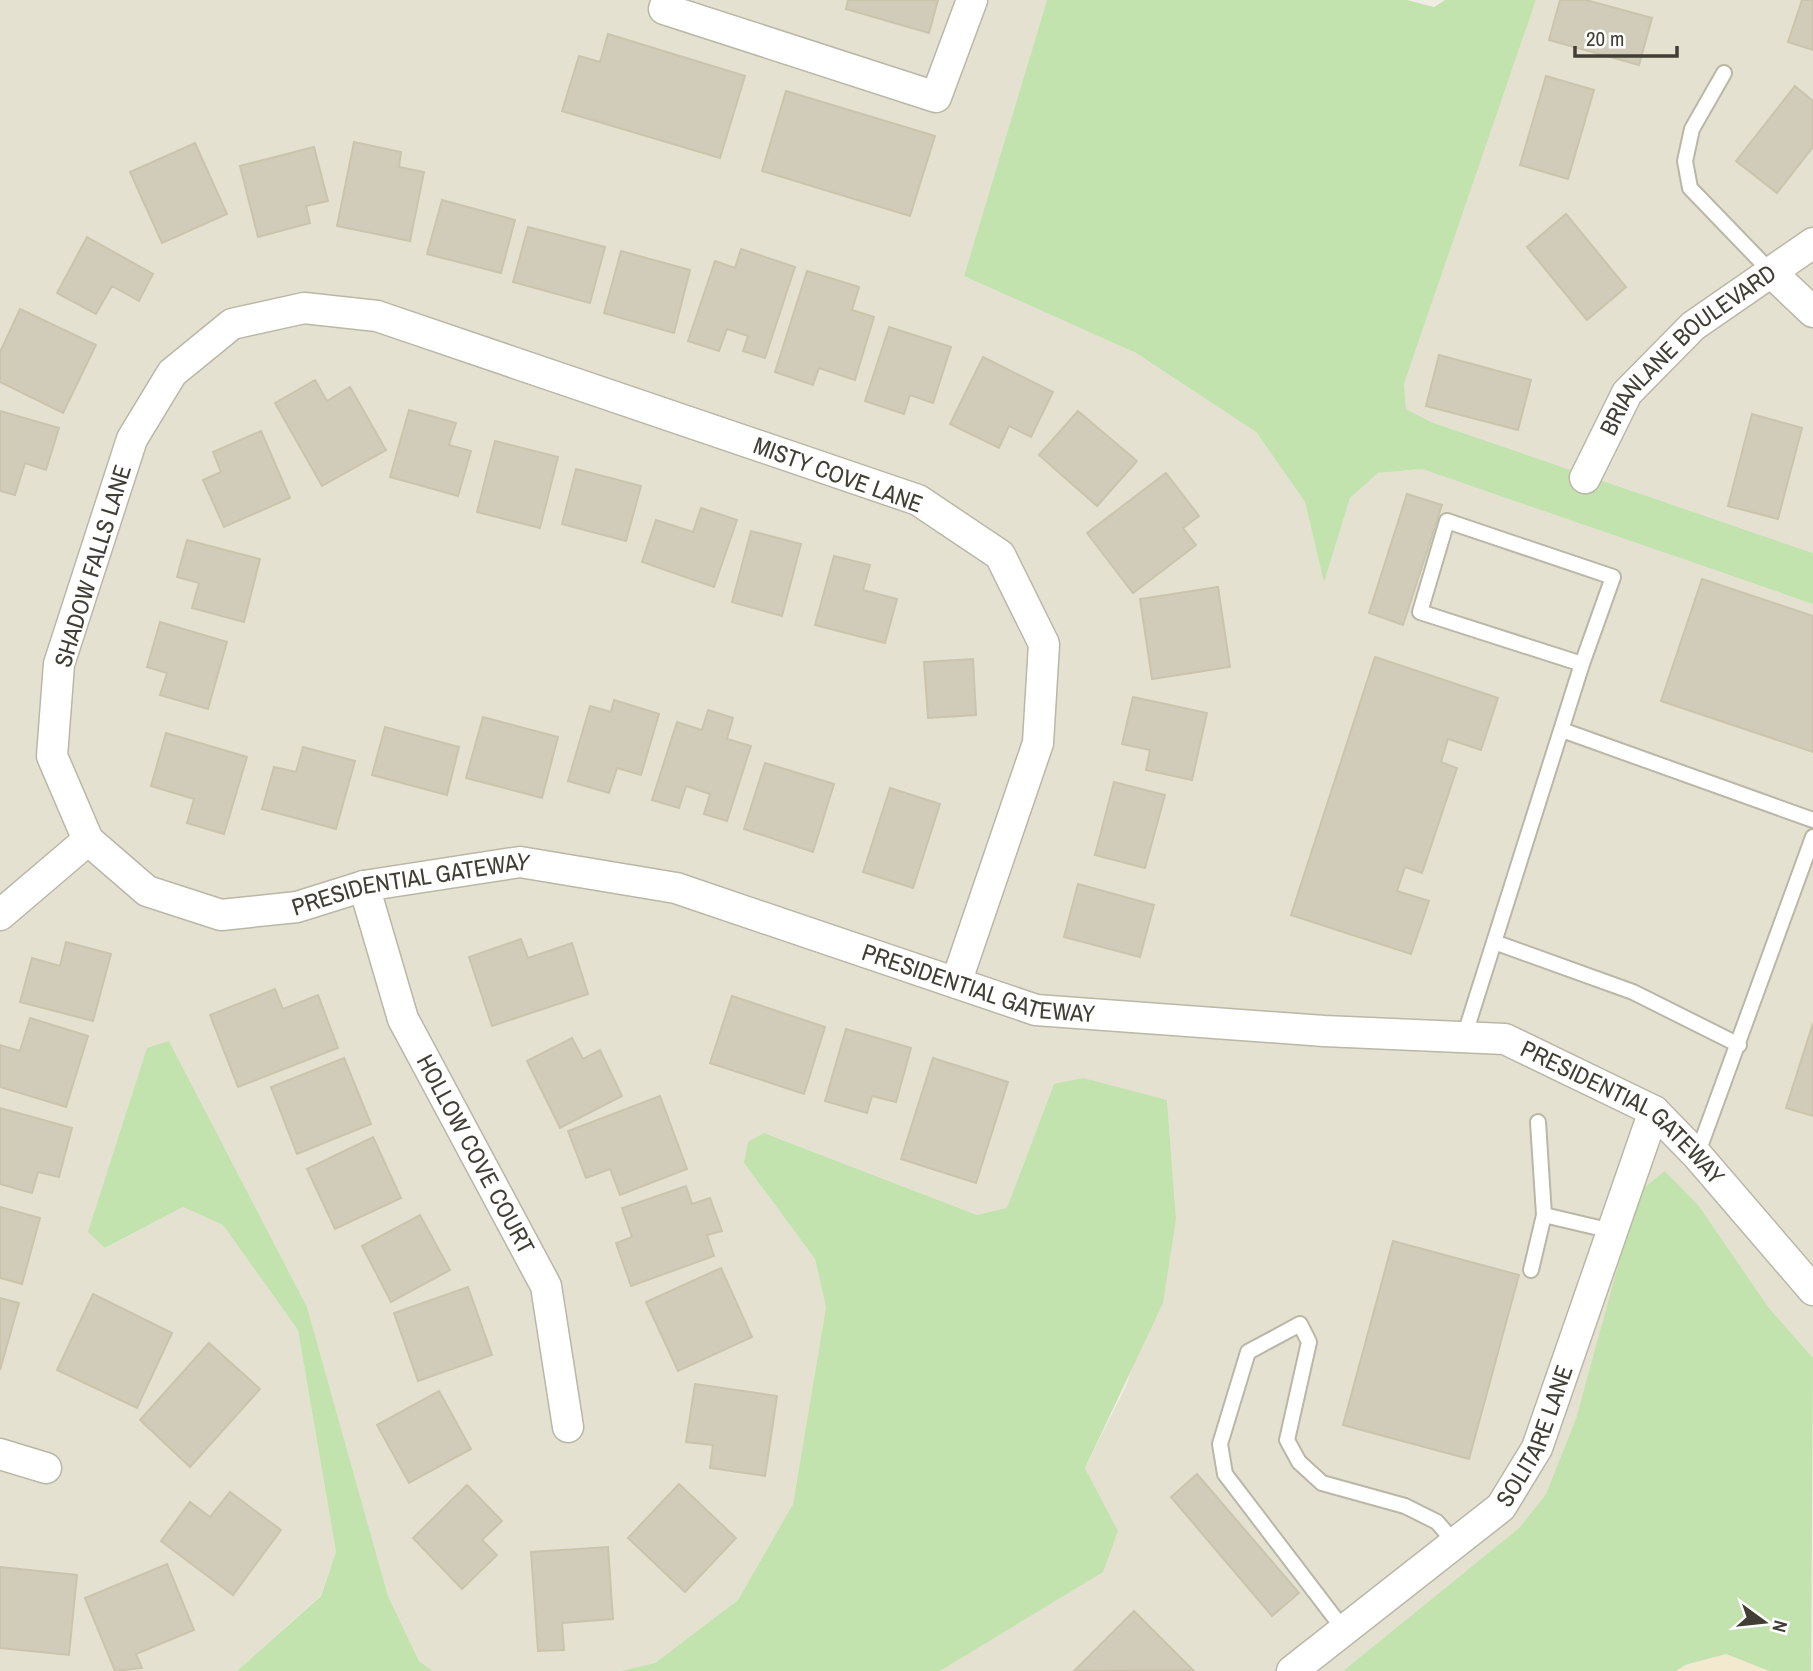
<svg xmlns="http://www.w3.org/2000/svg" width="1813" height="1671" font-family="'Archivo Narrow',sans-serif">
<rect width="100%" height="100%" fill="#f0eee3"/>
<path fill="#e4e1d1" d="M0 0H1047L964 276 1136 353 1256 432 1305 502 1324 580 1350 498 1378 473 1422 469 1813 604V1358L1769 1308 1699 1206 1665 1171 1562 1460 1546 1494 1519 1528 1343 1671H940L1102 1572 1118 1531 1085 1468 1127 1384 1176 1219 1167 1100 1054 1084 1007 1209 977 1215 764 1133 744 1163 815 1259 826 1307 793 1504 738 1600 655 1663 621 1671H433L419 1661 388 1596 307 1307 169 1041 106 1248 183 1207 223 1225 298 1330 336 1552 321 1595 237 1671H0Z
M1536 0H1813V553L1431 422 1406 409 1404 384Z"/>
<path fill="#f2e9ce" d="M1726 1654 1769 1671H1676L1685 1665Z"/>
<path fill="#c2e2ae" d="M1047 0H1407L1434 7 1445 0H1536L1404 384 1406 409 1431 422 1813 553V604L1422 469 1378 473 1350 498 1324 582 1305 502 1256 432 1136 353 964 276Z
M169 1041 307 1307 388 1596 419 1661 433 1671H237L321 1596 336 1552 298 1330 223 1225 183 1207 105 1248 88 1232 147 1048Z
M1083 1078 1167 1100 1176 1219 1163 1303 1085 1468 1118 1531 1103 1572 940 1671H621L655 1663 738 1600 793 1504 826 1307 815 1259 744 1163 748 1142 764 1133 977 1215 1007 1208 1054 1084Z
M1665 1171 1699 1206 1769 1308 1813 1358 1811 1671H1769L1726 1654 1685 1665 1676 1671H1343L1519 1528 1546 1494 1576 1419 1635 1204 1646 1186Z"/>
<path fill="#d1cbb9" stroke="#cbc4ad" stroke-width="2" d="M848 0H938L929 33 846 9Z
M1560 0H1586L1652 18 1639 65 1549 40Z
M1802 0H1813V50L1788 42Z
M608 34 745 76 720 158 562 111 579 56 600 62Z
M1546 76 1594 90 1568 179 1520 165Z
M1795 86 1813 101V147L1777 193 1736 161Z
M786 91 935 136 910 216 762 171Z
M354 142 401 152 399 167 424 172 410 241 337 226Z
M195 143 227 214 162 243 130 172Z
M314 147 328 201 306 206 310 223 258 237 240 166Z
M442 200 515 220 501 273 427 254Z
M1566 214 1626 287 1587 320 1527 247Z
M528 227 605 247 590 303 513 282Z
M87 237 153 274 139 301 112 286 96 314 57 293Z
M741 249 795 267 765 358 743 351 748 336 727 329 719 351 688 341 715 261 735 268Z
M621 251 690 270 674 333 604 313Z
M807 271 859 287 852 310 874 317 855 380 819 368 813 385 775 372Z
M20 309 96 345 63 413 0 382V352Z
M889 327 951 347 933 403 910 395 904 414 865 401Z
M1439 355 1531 380 1518 430 1426 406Z
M983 357 1053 392 1031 437 1009 426 999 448 950 424Z
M315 380 327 401 350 387 386 450 322 486 275 403Z
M409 410 456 423 449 445 471 451 458 496 390 477Z
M0 411 59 428 46 470 25 463 15 495 0 491Z
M1078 411 1137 461 1097 506 1039 455Z
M1752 414 1802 428 1778 519 1728 506Z
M261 431 290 498 224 527 203 480 221 472 213 452Z
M495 441 558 457 540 528 477 512Z
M576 469 641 486 626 541 562 524Z
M1166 473 1199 516 1183 528 1196 545 1133 593 1087 533Z
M1407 494 1442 505 1403 625 1369 613Z
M701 508 737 520 714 587 642 562 656 520 693 532Z
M751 531 801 544 782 616 732 602Z
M187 540 260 559 244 622 192 608 199 583 177 577Z
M834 556 870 565 863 590 897 599 885 643 815 625Z
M1702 579 1813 616V752L1661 701Z
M1218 587 1230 667 1152 679 1140 599Z
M160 622 227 642 208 709 160 695 167 673 147 667Z
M1375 657 1498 698 1481 750 1448 739 1441 762 1457 768 1422 873 1405 867 1397 891 1429 901 1411 954 1291 915Z
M973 659 976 715 928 718 924 662Z
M1133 697 1207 713 1192 780 1146 770 1150 750 1122 744Z
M614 700 659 714 641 775 617 768 609 793 568 781 590 706 611 712Z
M708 710 733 718 727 739 751 746 727 821 704 814 710 794 686 786 679 808 652 800 677 722 702 730Z
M483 717 558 737 542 798 466 778Z
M385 727 459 747 447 795 372 775Z
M166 733 247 757 224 834 187 823 194 799 151 786Z
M303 747 355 761 336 829 262 809 274 767 296 772Z
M765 763 834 784 813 852 744 829Z
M1114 782 1165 795 1145 868 1095 855Z
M890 788 940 804 913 888 863 872Z
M1078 884 1154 905 1140 957 1064 937Z
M521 939 528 958 572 943 588 994 492 1026 469 957Z
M66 942 111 954 93 1021 20 1002 32 958 60 966Z
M275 989 283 1009 318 995 338 1048 238 1087 210 1015Z
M732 996 825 1027 804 1094 710 1063Z
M30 1018 88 1036 66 1107 0 1087V1045L20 1051Z
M1813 1023V1116L1786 1108Z
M846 1029 911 1048 896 1102 872 1096 867 1113 825 1101Z
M572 1038 583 1059 600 1050 622 1096 560 1128 527 1061Z
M344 1058 371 1124 297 1154 271 1087Z
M933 1058 1008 1082 976 1183 901 1159Z
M660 1096 687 1169 620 1195 610 1169 586 1178 568 1131Z
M0 1108 72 1128 59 1177 38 1172 32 1193 0 1184Z
M373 1137 401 1198 335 1229 307 1169Z
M686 1186 692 1204 710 1198 722 1231 707 1235 714 1256 631 1286 616 1243 632 1237 622 1208Z
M0 1207 40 1218 22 1284 0 1278Z
M420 1215 450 1270 391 1302 362 1246Z
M1393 1241 1519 1275 1469 1459 1343 1425Z
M721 1268 752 1337 678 1371 646 1302Z
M468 1287 492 1355 418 1381 394 1313Z
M93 1294 172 1333 137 1408 57 1370Z
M0 1298 19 1303 0 1370Z
M209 1343 260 1389 190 1467 140 1420Z
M695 1384 777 1396 765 1476 710 1468 713 1445 686 1442Z
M439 1391 471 1449 409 1483 377 1425Z
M1197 1474 1299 1593 1272 1616 1171 1497Z
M679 1484 736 1538 685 1592 628 1538Z
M467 1485 502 1521 482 1540 497 1555 462 1589 413 1538Z
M230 1492 281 1530 233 1595 161 1541 190 1502 210 1517Z
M608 1547 613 1619 562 1623 564 1650 538 1651 531 1552Z
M167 1564 194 1630 136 1654 142 1668 115 1671 85 1598Z
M0 1567 77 1575 69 1655 0 1648Z
M1134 1611 1193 1670 1074 1671Z"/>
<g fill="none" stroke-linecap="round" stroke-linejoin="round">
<g stroke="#bbb7a6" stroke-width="18">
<path id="lane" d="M1724 73 1692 129 1685 161 1690 188 1772 273
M1562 730 1813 820
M1494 942 1633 992 1739 1045
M1464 1037 1582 664 1420 612 1447 521 1613 577 1582 664
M1697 1155 1813 837
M1544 1215 1612 1231
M1531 1270 1544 1215 1538 1122
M1344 1630 1225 1474 1220 1444 1248 1352 1300 1324 1309 1342 1287 1440 1299 1462 1322 1483 1405 1506 1437 1522 1455 1543"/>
</g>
<g stroke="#bbb7a6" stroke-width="33">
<g id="street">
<path d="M667 0 664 9 936 97 972 0"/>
<path d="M1772 273 1813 312"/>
<path id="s1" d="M1585 478 1627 393 1693 326 1813 243"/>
<path id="s2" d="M364 886 403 1019 546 1286 568 1427"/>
<path d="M0 915 88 840"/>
<path id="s3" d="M956 983 1038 743 1044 644 1000 555 918 500 377 316 304 308 232 324 172 373 132 439 59 664 52 756 88 840 147 891 221 915 297 907 364 886 520 862 676 888 1036 1010 1324 1031 1505 1039 1654 1111 1697 1155 1813 1290"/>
<path d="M0 1454 46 1468"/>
<path id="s4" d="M1292 1671 1501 1507 1537 1448 1654 1111"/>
</g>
</g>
<use href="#lane" stroke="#fff" stroke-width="14"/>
<use href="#street" stroke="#fff" stroke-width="30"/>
</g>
<g text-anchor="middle" stroke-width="6" stroke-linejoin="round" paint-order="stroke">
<g font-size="24" fill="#413e34" stroke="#fff">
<text dy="8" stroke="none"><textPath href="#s1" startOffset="168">BRIANLANE BOULEVARD</textPath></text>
<text transform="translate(838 475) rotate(20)" y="8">MISTY COVE LANE</text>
<text transform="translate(93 566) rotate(-73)" y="8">SHADOW FALLS LANE</text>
<text dy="8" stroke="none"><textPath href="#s3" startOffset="2193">PRESIDENTIAL GATEWAY</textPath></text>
<text dy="8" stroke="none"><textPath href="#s3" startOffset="2781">PRESIDENTIAL GATEWAY</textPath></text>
<text dy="8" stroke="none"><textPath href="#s3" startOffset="3453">PRESIDENTIAL GATEWAY</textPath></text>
<text dy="8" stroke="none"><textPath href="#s2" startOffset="292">HOLLOW COVE COURT</textPath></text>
<text dy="8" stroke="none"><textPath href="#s4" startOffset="345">SOLITARE LANE</textPath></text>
</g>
</g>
<g transform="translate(1764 1622) rotate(105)" stroke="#ffffff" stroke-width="5" paint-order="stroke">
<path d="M0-5L12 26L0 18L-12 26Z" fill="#413e34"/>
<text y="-10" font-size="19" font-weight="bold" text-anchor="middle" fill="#413e34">N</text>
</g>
<path d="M1575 46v10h102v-10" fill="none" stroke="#413e34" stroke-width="3.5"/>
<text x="1586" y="46" font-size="21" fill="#413e34" stroke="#ffffff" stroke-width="5" paint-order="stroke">20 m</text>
</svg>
